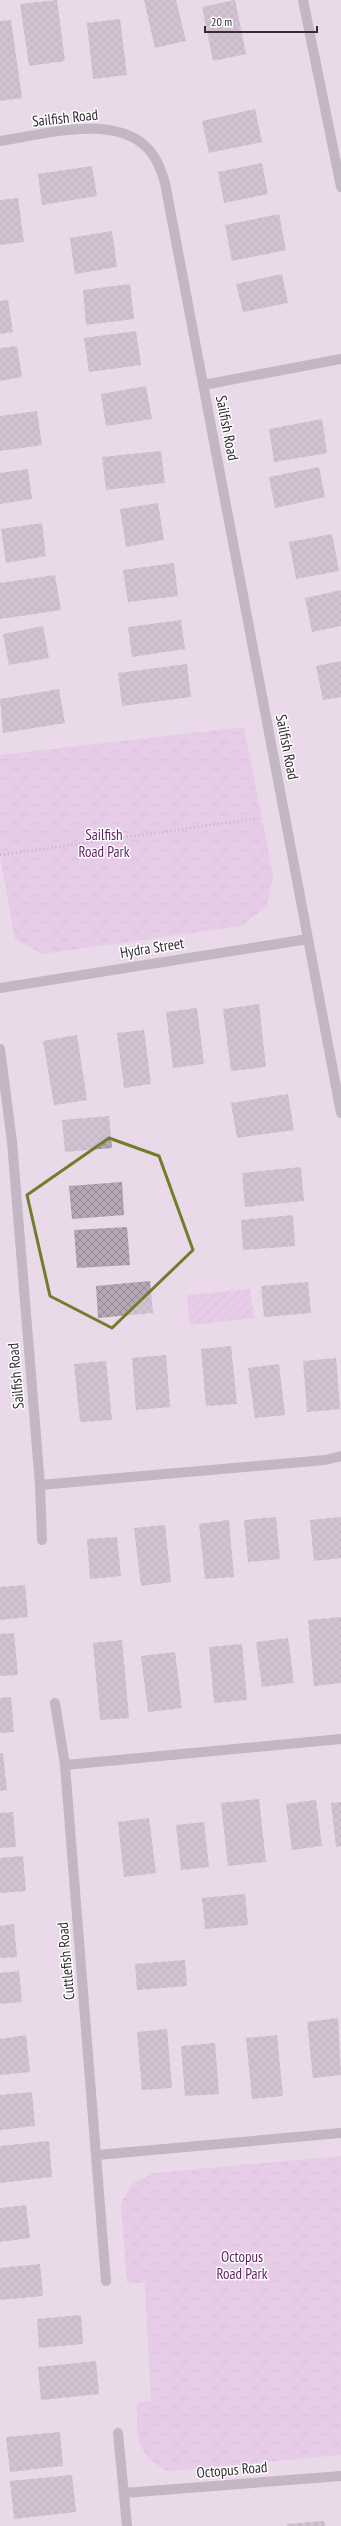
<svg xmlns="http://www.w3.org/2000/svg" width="341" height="2526" font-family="'PT Sans Narrow',sans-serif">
<defs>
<pattern id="park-crowns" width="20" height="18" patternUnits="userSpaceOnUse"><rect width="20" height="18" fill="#e3bde2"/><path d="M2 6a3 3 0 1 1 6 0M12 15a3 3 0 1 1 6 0" fill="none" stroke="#c3a3c2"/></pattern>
<pattern id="garden-furrows" width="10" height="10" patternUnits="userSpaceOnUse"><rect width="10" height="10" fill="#e3bde2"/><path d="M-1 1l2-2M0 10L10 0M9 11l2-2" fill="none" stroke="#c3a3c2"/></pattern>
<pattern id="building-cross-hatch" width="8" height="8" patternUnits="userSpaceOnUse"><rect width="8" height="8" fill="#b6a7b5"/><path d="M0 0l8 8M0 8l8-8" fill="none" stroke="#958894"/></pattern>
</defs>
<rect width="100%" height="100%" fill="#e9d9e9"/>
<path fill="url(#park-crowns)" d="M244 727 273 875 267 906 241 926 42 954 15 939 0 856V755Z
M341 2156V2455L167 2471C135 2454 137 2435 137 2403L151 2401 145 2283H127L121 2203 133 2183 154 2173Z"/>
<path fill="url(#garden-furrows)" d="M250 1289 254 1318 190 1325 187 1295Z"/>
<path fill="url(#building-cross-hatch)" d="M57 0 65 61 29 66 20 4Z
M144 0H176L186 41 155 48Z
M235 0 246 54 213 61 202 7Z
M120 19 127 75 93 79 87 23Z
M11 20 22 98 0 101V21Z
M255 109 262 142 209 153 202 121Z
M262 163 268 194 224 203 218 172Z
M92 166 97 196 42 205 38 174Z
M18 198 24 242 0 245V200Z
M279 214 286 250 232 261 225 225Z
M112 231 117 267 75 274 70 238Z
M282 274 288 303 243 312 236 284Z
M130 284 134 319 86 325 83 290Z
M8 300 13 332 0 334V301Z
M136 331 141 365 89 372 84 338Z
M17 346 22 377 0 381V348Z
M146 386 152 419 106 426 101 394Z
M37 411 42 445 0 451V416Z
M322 419 327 453 274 462 269 429Z
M161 451 165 483 106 490 102 457Z
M319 467 325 497 275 508 269 477Z
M28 469 32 499 0 504V473Z
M158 503 164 540 126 547 120 509Z
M42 523 46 556 6 563 1 529Z
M332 534 339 571 296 579 289 542Z
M174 563 178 596 128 602 123 570Z
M55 575 61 610 0 619V583Z
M341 590V626L312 632 305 598Z
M181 620 185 649 132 657 128 627Z
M43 626 49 658 9 665 3 634Z
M341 661V697L323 700 316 666Z
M187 664 191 697 122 706 118 673Z
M59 689 65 723 3 733 0 699Z
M259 1004 266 1067 231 1071 223 1009Z
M197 1008 204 1064 173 1068 166 1012Z
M144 1030 151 1084 124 1088 117 1033Z
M77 1035 87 1100 54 1105 43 1041Z
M288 1094 294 1130 237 1138 231 1103Z
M109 1116 112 1148 65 1152 62 1120Z
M301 1167 304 1201 245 1207 242 1173Z
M122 1182 124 1215 72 1219 69 1186Z
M293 1215 295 1246 243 1250 241 1220Z
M127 1227 130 1265 77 1268 74 1230Z
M150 1281 153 1313 98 1318 96 1286Z
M308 1282 311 1313 264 1317 261 1286Z
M231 1346 237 1404 206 1406 201 1349Z
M166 1355 170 1407 136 1410 132 1358Z
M336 1358 340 1409 307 1412 303 1361Z
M106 1361 112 1420 80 1422 74 1364Z
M279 1364 285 1415 255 1418 248 1368Z
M276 1517 280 1559 248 1562 244 1520Z
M341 1517V1558L314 1561 310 1520Z
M229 1520 234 1577 205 1579 199 1524Z
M165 1525 171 1582 141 1586 134 1528Z
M117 1537 121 1576 90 1579 87 1539Z
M25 1585 28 1617 0 1620V1587Z
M341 1617V1683L314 1686 308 1620Z
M14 1633 18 1675 0 1676V1634Z
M288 1638 294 1683 262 1687 256 1642Z
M122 1640 129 1718 100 1720 93 1643Z
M242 1644 247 1700 214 1703 209 1647Z
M175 1652 182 1708 148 1712 141 1656Z
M11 1697 14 1732 0 1733V1698Z
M0 1753H3L7 1790 0 1791Z
M259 1799 266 1862 228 1866 221 1803Z
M316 1800 322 1846 292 1850 286 1804Z
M341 1802V1846L336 1847 331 1803Z
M13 1812 16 1847 0 1848V1813Z
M149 1818 156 1873 124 1877 118 1822Z
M204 1822 209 1867 181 1870 176 1825Z
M23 1856 26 1891 0 1893V1858Z
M245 1894 248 1925 205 1929 202 1898Z
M14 1924 17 1957 0 1958V1926Z
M185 1960 187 1986 137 1990 135 1964Z
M19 1971 22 2002 0 2004V1973Z
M338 2018 341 2075 313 2078 307 2022Z
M167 2029 172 2088 142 2090 137 2032Z
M26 2035 30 2072 0 2075V2039Z
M277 2035 283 2096 252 2099 246 2038Z
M215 2043 219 2094 185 2096 181 2046Z
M32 2092 35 2126 0 2130V2095Z
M49 2141 52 2177 0 2183V2146Z
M26 2205 30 2238 0 2242V2208Z
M40 2264 43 2296 0 2300V2268Z
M81 2315 83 2344 39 2348 37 2319Z
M96 2361 99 2394 41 2400 38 2367Z
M60 2432 63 2466 10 2472 6 2437Z
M72 2475 76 2512 14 2519 10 2481Z
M324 2521 325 2526H287V2524Z"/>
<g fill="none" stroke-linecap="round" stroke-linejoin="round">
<path stroke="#968a96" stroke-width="2.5" stroke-dasharray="1 3" stroke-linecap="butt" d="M0 855 260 818"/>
<path stroke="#958f95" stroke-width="10" d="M303 0 341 187
M0 141C44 135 122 110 153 155 159 163 162 173 165 183L341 1113
M203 385 341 359
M0 988 308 939
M0 1049 12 1142 40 1485 42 1540
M40 1485 325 1460 341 1456
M55 1703 65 1765 106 2281
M65 1765 341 1739
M97 2155 341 2133
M118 2433 127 2526
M124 2493 341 2476"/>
</g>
<path d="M0 0H341V2526H0ZM109 1138 159 1156 193 1250 112 1328 50 1296 27 1195Z" fill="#e9d9e9" fill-opacity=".55" fill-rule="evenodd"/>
<path fill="none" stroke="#727d2a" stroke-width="3" stroke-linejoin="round" d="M109 1138 159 1156 193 1250 112 1328 50 1296 27 1195Z"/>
<g text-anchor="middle" stroke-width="3" stroke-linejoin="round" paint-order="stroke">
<g font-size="15" fill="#332d33" stroke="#fff">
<text transform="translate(65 118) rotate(-6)" y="5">Sailfish Road</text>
<text transform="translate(227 428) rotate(79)" y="5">Sailfish Road</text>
<text transform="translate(287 747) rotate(79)" y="5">Sailfish Road</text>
<text transform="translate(152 948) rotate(-9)" y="5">Hydra Street</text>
<text transform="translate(16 1376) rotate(-95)" y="5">Sailfish Road</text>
<text transform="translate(66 1961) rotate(-95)" y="5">Cuttlefish Road</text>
<text transform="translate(232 2470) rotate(-5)" y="5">Octopus Road</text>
</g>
<g font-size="15" fill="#5e1f60" stroke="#fff">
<text x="104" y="840">Sailfish<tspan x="104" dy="17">Road Park</tspan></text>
<text x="242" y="2262">Octopus<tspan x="242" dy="17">Road Park</tspan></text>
</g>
</g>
<path d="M205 26v6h112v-6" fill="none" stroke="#332d33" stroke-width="2"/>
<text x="211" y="26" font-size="12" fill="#332d33" stroke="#ffffff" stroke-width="3" paint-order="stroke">20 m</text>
</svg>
